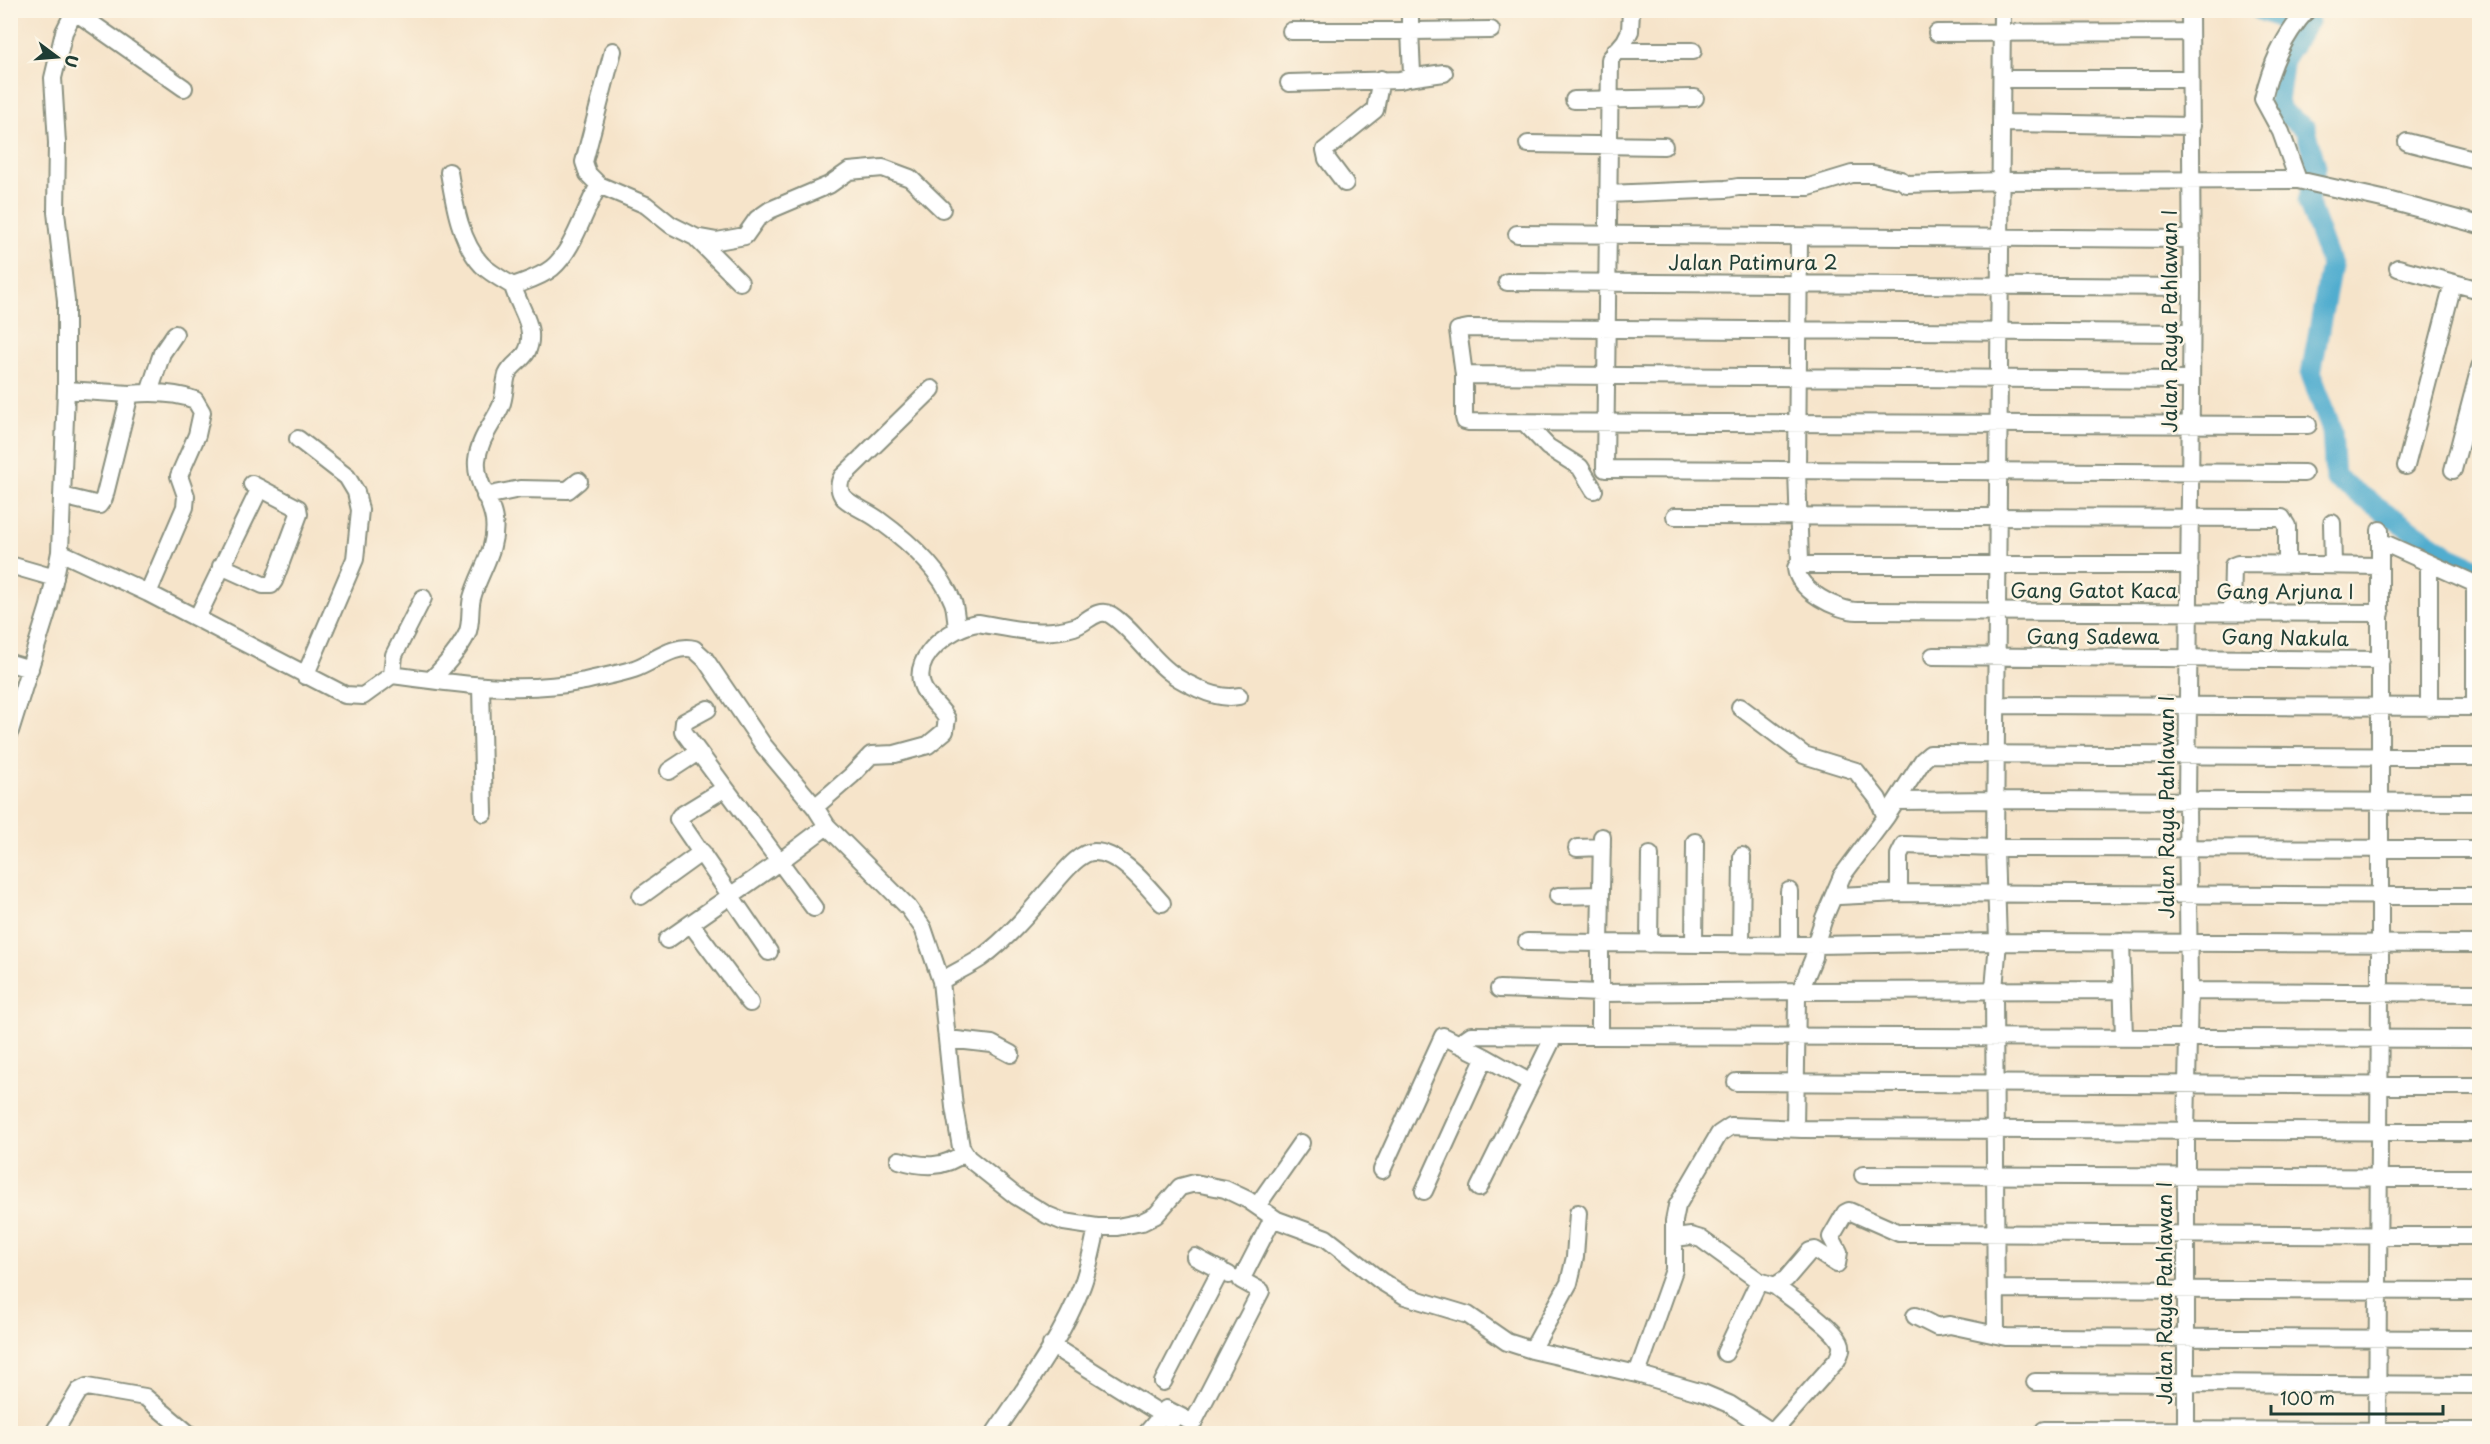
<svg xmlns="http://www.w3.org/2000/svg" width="2490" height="1444" font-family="'Playpen Sans',sans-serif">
<rect width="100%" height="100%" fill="#fcf5e5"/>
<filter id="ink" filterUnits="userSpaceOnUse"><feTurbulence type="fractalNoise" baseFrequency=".0167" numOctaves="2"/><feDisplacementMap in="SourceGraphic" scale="12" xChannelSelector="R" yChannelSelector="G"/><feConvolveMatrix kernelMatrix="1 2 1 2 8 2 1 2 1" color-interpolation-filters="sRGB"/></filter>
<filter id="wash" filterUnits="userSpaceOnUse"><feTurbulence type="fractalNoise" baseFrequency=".008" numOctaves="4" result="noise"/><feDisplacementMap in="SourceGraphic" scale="24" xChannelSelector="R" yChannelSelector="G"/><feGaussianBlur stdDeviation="1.35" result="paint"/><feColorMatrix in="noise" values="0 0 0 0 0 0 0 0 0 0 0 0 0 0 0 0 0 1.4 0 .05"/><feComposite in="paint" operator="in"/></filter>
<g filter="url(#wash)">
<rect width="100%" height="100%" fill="#f6e4ca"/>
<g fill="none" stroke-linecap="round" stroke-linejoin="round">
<path stroke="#51adcf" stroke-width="21" d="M2260 10 2278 17 2292 12 2308 21 2284 58 2278 102 2282 112 2306 129 2316 167 2308 202 2331 265 2311 374 2332 431 2335 478 2449 556 2480 570"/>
</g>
</g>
<g filter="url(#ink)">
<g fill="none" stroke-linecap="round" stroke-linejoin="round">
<g stroke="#8a907f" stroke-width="20">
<path id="minor" d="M1410 10V31L1491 30
M1631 10 1630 31 1625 41 1610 59 1605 469 2304 473
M74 11 184 88
M1937 33 2190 32
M1615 51H1693
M1408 78 1444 73
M2002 79H2190
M1289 83 1400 80 1408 78 1412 73 1410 31H1291
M1574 100 1695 98
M2002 123 2192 126
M2407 142 2480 161
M1528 144 1664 146
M2298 180 2281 132 2263 99C2271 65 2283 37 2307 10
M1345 183 1327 159 1325 150 1375 110 1381 79
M599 185 588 174 584 162 613 51
M1608 194 1726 189 1738 187H1809L1852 174H1873L1901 180 1907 184 2000 181 2298 180 2387 200 2480 225
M1517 234 2192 239
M695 237 717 241 745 236 757 219 770 210 829 185 849 171 883 168 910 178 942 209
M1799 237 1797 470 1800 561 1796 568C1798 590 1837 611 1858 611L2381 613
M2398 268 2480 290
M1507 282 2192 287
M513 286C526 281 541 277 552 268 574 250 584 210 599 185L646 205 671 225 695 237 740 282
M2190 333 1468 328 1458 330 1464 375V417L1465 421 1469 422 2308 425
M1464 375 2191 380
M932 389 842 477C838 484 839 492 844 498 854 507 869 512 879 520 908 541 940 569 953 602 956 610 956 621 957 630
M149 393 162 353 175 334
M130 394C152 392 174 392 195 400L202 412 197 435 179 476 186 496 185 507 148 593
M1525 423 1548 447 1580 467 1594 490
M298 439 347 477 356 492 360 510 355 559 305 676
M2406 466 2453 284
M2453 470 2480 367
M62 496 99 505 104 498 130 394 66 390
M485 496 520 489 568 490 579 481
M1675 516 2282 518 2287 526V565
M2332 523 2333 565
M2380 541 2480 586
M60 552 148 593 345 695 363 696 392 675C457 684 520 694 585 681 601 677 619 674 634 669 652 663 675 643 694 649L705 659 764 746 815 807 827 826 908 907 923 928 941 981 954 1107 961 1147 968 1158 1016 1196 1047 1215 1064 1222 1097 1227H1117L1142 1222 1156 1215 1180 1187 1195 1183 1225 1189 1248 1200 1277 1220 1326 1238 1381 1281 1405 1296 1468 1315 1507 1342 1532 1350 1637 1374 1703 1393 1729 1404 1775 1434
M1800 561 1806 565H2190
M2429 564V708
M10 565 55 578
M221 566 263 585H271L274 581 299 514 298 508 252 484
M2475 584V707
M2232 612 2233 566 2238 564 2380 566
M197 618 260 488
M1933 656 2381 660
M10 663 30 669
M392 675 394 655 423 598
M431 680C445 666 458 652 467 634 472 623 469 610 472 598 479 572 498 549 494 520 491 498 475 483 477 460 479 439 493 424 501 406 505 396 504 385 507 375 514 359 532 360 530 333 529 318 517 302 513 286 503 280 490 273 482 265 460 242 454 202 449 172
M481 687 484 813
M1997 705 2480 707
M708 709 684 722 683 731 814 908
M10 731 49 606 60 552 66 390V301L56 212 57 143 53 78 64 32 75 10
M669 771 698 752
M724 789 680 816 678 819 769 952
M1897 801 1996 800 2480 802
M815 807 851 776 871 755 895 754 928 745 945 731 947 719C941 707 926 698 922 685 912 656 952 626 978 623 1010 628 1042 637 1074 627 1087 623 1097 607 1111 615 1134 630 1149 657 1171 673 1179 680 1189 684 1199 689 1212 695 1225 699 1239 696
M1886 817 1923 760 1930 754 2480 757
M1577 848 1602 847
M1899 893V855L1904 845 1995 848 2480 849
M641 896 702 852
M1558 896 1601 895
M1839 896 1899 893 2480 896
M691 924 750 1003
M667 940 779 862 827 826
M1527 942 1600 943 1602 837
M2121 942 2124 1037
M1649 944 1650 855
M1694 944 1695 842
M1741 944 1742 856
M1789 945V891
M941 981C954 973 969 966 981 958 1011 936 1034 907 1058 879 1066 870 1080 852 1094 852 1120 852 1146 885 1162 903
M1499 989 1600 993 1800 991 1814 957 1815 945 1824 918 1842 876 1886 817 1878 799 1856 771 1804 755 1740 707
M2189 991 2480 993
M1600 1036 2480 1039
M948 1039 992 1044 1011 1054
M1458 1044 1471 1035 1600 1036V943L1815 945 1998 942 2480 944
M1485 1057 1531 1083 1554 1036
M1736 1082 2477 1086
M1795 1128 1797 998 1800 991 2122 990
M899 1160C922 1167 944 1169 963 1153
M1382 1170 1443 1036 1485 1057 1424 1191
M1863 1175 2480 1178
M1479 1188 1531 1083
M1257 1206 1301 1143
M1675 1238 1691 1236 1701 1239 1759 1281 1775 1286 1786 1279 1810 1251 1815 1250 1837 1264 1839 1252 1831 1237 1845 1213 1849 1211 1899 1233H1917L2480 1236
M1195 1257 1229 1275
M1996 1289 2480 1291
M1915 1316 1937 1327 1950 1325 2006 1337 2480 1339
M1996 1335 1994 989 1998 942 1995 848 2002 10
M1051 1345 1172 1421
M1532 1350 1569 1283 1575 1257 1578 1213
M1725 1353 1759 1281
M1637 1374 1674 1270V1221L1677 1206 1719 1134 1731 1126 1802 1129 2480 1132
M1163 1382 1221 1270
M2035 1382 2480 1385
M1166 1409 1193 1423 1261 1291 1241 1280 1273 1218
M2044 1430 2480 1431
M1773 1432 1837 1360C1840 1354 1843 1348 1840 1342 1832 1325 1790 1298 1775 1286
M53 1434 79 1391 87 1387 145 1397 189 1434
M994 1434C1025 1388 1063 1337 1082 1286 1089 1267 1093 1247 1097 1227
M1146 1434 1162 1415
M2186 1434V1131L2189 991 2187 802 2192 287 2190 10
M2377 1434 2380 992V530"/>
</g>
<use href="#minor" stroke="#fff" stroke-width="16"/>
</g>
</g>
<g text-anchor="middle" stroke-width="5" stroke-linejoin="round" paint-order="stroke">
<g font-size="20" fill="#1f3d34" stroke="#fcf5e5">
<text x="1753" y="270">Jalan Patimura 2</text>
<text transform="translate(2170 321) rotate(-90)" y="7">Jalan Raya Pahlawan I</text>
<text x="2094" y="598">Gang Gatot Kaca</text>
<text x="2285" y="599">Gang Arjuna I</text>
<text x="2093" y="644">Gang Sadewa</text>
<text transform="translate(2285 638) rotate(1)" y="7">Gang Nakula</text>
<text transform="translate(2167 807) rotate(-90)" y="7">Jalan Raya Pahlawan I</text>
<text transform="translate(2165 1293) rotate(-90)" y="7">Jalan Raya Pahlawan I</text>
</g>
</g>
<rect width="2490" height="1444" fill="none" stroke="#fcf5e5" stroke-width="36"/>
<g transform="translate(57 57) rotate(106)" stroke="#fcf5e5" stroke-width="4.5" paint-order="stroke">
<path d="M0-4.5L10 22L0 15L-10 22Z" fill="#1f3d34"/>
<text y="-9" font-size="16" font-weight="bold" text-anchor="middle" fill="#1f3d34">U</text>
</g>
<path d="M2271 1405v9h172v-9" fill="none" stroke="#1f3d34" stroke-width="3"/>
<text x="2280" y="1405" font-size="18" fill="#1f3d34" stroke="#fcf5e5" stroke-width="4.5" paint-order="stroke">100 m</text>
</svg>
